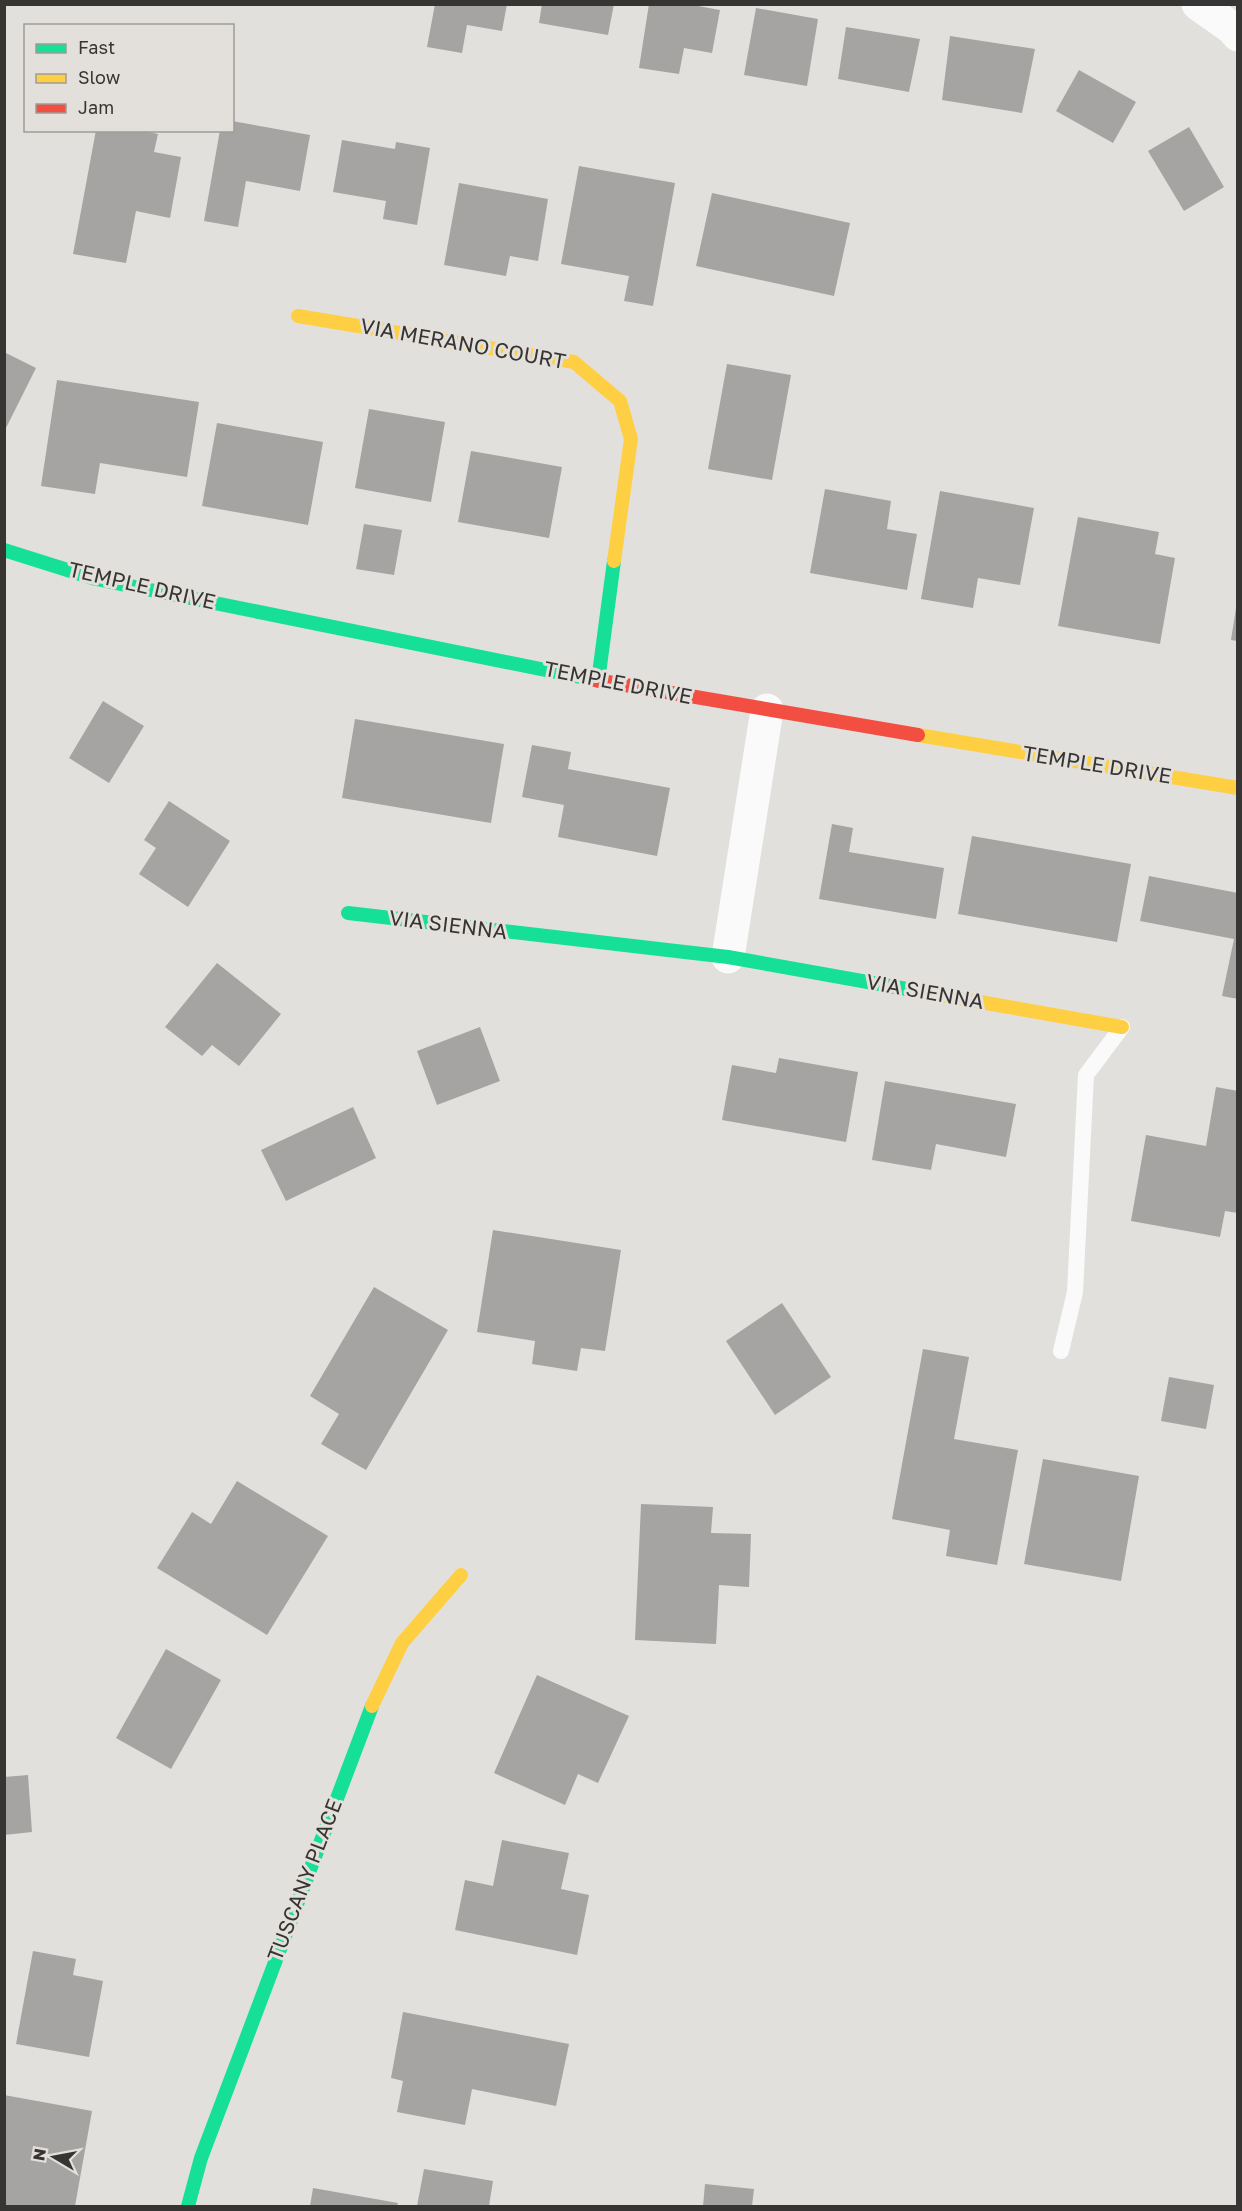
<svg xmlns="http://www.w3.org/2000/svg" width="1242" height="2211" font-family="'Golos Text',sans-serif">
<rect width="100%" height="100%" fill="#e2e0dd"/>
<path fill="#a5a4a2" d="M435 4H507L502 31 467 25 462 53 427 47Z
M542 4H614L608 35 539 23Z
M649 4H687L720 10 712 53 684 48 679 74 639 68Z
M756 8 818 19 807 86 744 75Z
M846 27 920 39 909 92 838 79Z
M950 36 1035 49 1022 113 942 100Z
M1079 70 1136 102 1113 143 1056 111Z
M232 121 310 135 300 191 246 181 238 227 204 221 220 130H232Z
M1189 127 1224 187 1184 211 1148 151Z
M96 130H138L158 134 154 152 181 157 170 218 136 211 126 263 73 254Z
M342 140 395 149 396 142 430 148 417 225 383 219 386 201 333 192Z
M579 166 675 183 653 306 624 301 629 276 561 264Z
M459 183 548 199 538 261 510 256 506 276 444 265Z
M712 193 850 223 834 296 696 266Z
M4 352 36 368 4 432Z
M727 364 791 375 772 480 708 469Z
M57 380 199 402 187 477 100 463 95 494 41 486Z
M369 409 445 422 431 502 355 488Z
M217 423 323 442 308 525 202 506Z
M471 451 562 467 549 538 458 522Z
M825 489 891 501 887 529 917 534 907 590 810 573Z
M940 491 1034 508 1020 585 978 578 973 608 921 599Z
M1078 517 1159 532 1155 554 1175 558 1160 644 1058 626Z
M364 524 402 530 394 575 356 569Z
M1236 608H1238V641L1231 640Z
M103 701 144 726 109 783 69 758Z
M355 719 504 744 491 823 342 798Z
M532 745 571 752 568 769 670 788 657 856 558 837 564 805 522 797Z
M169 801 230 841 188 907 139 874 156 848 144 840Z
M832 824 853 828 849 852 944 868 936 919 819 899Z
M972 836 1131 864 1117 942 958 914Z
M1149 876 1238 893V999L1222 996 1234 939 1140 921Z
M217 963 281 1014 239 1066 212 1045 202 1056 165 1027Z
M480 1027 500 1081 437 1105 417 1051Z
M779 1058 858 1072 846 1142 722 1120 732 1065 776 1073Z
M885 1081 1016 1104 1006 1157 936 1144 931 1170 872 1160Z
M1216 1087 1238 1091V1213L1225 1211 1220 1237 1131 1221 1146 1135 1206 1146Z
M353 1107 376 1158 286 1201 261 1150Z
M493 1230 621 1250 605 1351 581 1348 577 1371 532 1364 535 1341 477 1332Z
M374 1287 448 1330 366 1470 321 1444 339 1414 310 1396Z
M782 1303 831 1377 775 1415 726 1341Z
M923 1349 969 1357 954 1439 1018 1450 997 1565 946 1556 950 1530 892 1519Z
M1169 1377 1214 1385 1206 1429 1161 1421Z
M1043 1459 1139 1476 1121 1581 1024 1564Z
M237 1481 328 1536 267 1635 157 1568 192 1512 211 1524Z
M641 1504 713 1507 711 1533 751 1534 749 1587 719 1585 716 1644 635 1640Z
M166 1649 221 1680 171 1769 116 1738Z
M537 1675 629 1716 598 1783 578 1774 565 1805 494 1773Z
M28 1775 32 1832 4 1835V1777Z
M502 1840 569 1853 561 1889 589 1895 577 1955 455 1930 465 1880 493 1886Z
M33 1951 76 1959 73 1975 103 1981 89 2057 16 2044Z
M403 2012 569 2044 556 2106 472 2089 465 2125 397 2112 403 2081 391 2078Z
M4 2095 92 2111 75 2206H4Z
M424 2169 493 2181 489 2206H417Z
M705 2184 754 2189 752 2206H703Z
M313 2188 398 2203 397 2206H310Z"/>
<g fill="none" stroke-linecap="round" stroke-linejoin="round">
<path stroke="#fbfafa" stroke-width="16" d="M1061 1351 1075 1292 1086 1075 1122 1027"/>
<path stroke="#fbfafa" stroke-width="33" d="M1198 4 1232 28 1238 35
M728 957 767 710"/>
<path stroke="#16e098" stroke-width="14" d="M4 550 96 579 590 679
M598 681 614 561
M348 913 728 957 946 996
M188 2206 201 2158 372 1706"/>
<path stroke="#ffcf43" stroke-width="14" d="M298 316 574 362 620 401 631 439 614 561
M918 735 1238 788
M946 996 1122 1027
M372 1706 402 1643 461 1575"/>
<path stroke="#f24e42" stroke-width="14" d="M590 679 918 735"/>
</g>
<g text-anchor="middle" stroke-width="6" stroke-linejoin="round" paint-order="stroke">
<g font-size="21" fill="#373534" stroke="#e3e0dc">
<text transform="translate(463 344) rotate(10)" y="7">VIA MERANO COURT</text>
<text transform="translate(142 586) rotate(13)" y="7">TEMPLE DRIVE</text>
<text transform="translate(618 683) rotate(11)" y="7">TEMPLE DRIVE</text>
<text transform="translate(1097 765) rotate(9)" y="7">TEMPLE DRIVE</text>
<text transform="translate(448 925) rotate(7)" y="7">VIA SIENNA</text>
<text transform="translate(925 992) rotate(10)" y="7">VIA SIENNA</text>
<text transform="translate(305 1880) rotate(-69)" y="7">TUSCANY PLACE</text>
</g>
</g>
<rect width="1242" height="2211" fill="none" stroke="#373534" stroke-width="12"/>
<rect x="24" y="24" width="210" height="108" fill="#e3e0dc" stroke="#9e9c99" stroke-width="1.5"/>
<rect x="36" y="44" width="30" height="9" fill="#16e098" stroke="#9e9c99" stroke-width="1.5"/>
<text x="78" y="54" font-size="18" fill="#373534">Fast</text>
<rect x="36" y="74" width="30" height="9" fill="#ffcf43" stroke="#9e9c99" stroke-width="1.5"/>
<text x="78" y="84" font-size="18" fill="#373534">Slow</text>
<rect x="36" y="104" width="30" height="9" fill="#f24e42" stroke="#9e9c99" stroke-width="1.5"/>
<text x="78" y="114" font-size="18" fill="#373534">Jam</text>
<g transform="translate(54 2157) rotate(280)" stroke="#e3e0dc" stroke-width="4.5" paint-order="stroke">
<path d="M0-4.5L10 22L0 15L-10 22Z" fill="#373534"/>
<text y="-9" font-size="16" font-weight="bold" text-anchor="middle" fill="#373534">N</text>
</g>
</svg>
